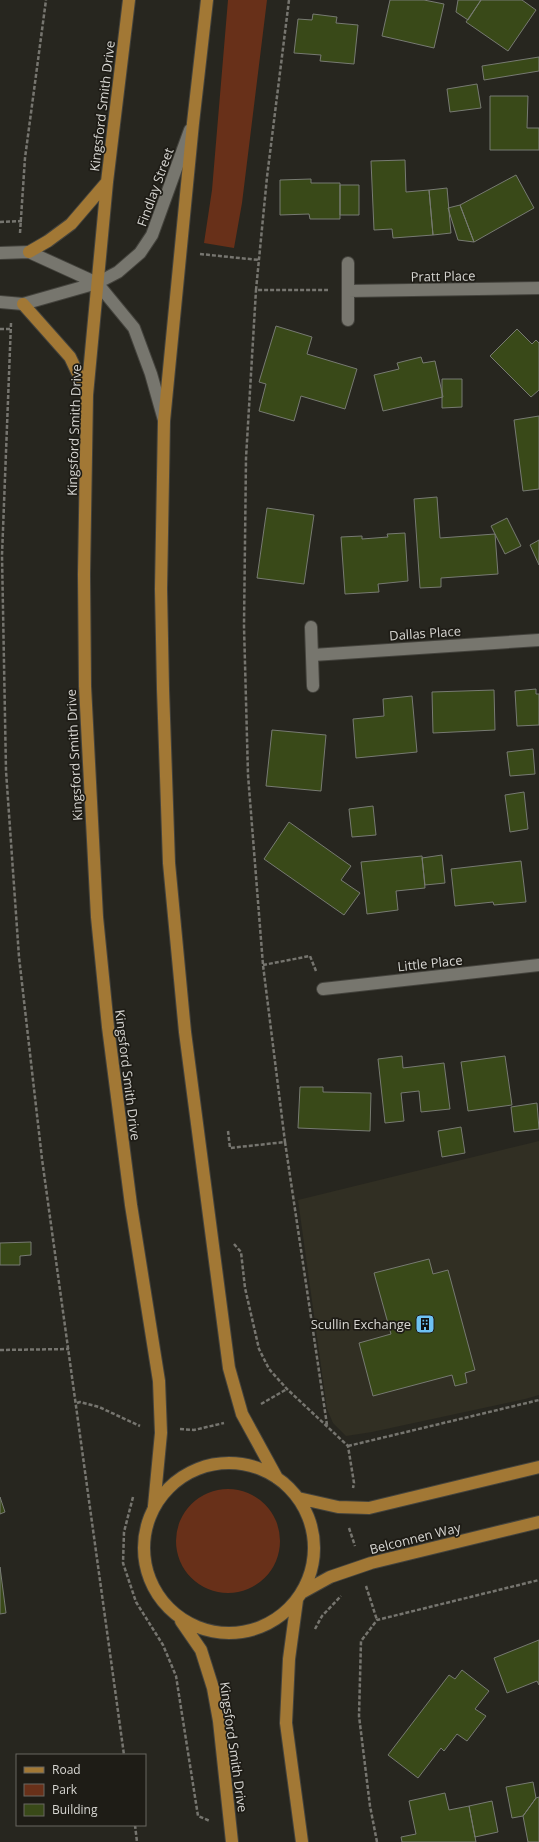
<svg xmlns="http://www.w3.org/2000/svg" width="539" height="1842" font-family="'Open Sans',sans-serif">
<rect width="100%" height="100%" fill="#27261f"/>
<path fill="#312f23" d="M539 1141V1395L525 1399 372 1432 346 1436 333 1423 327 1409 298 1200Z"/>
<path fill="#683019" d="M228 0H267L242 203 234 248 204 243 212 190Z
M176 1541a52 52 0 1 1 104 0a52 52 0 1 1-104 0Z"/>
<path fill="#394918" stroke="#777a72" d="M390 0H424L444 4 434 48 382 36Z
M458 0H481L468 20 456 12Z
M481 0H522L536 10 508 51 466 22Z
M313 14 337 17 336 23 358 25 354 64 320 61 321 55 294 53 298 19 312 20Z
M539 57V71L484 80 482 66Z
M477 84 481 108 450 112 447 89Z
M490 96H528L527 128H539V150H490Z
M405 160 406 192 429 190 433 235 393 238 392 229 374 230 371 161Z
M516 175 534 208 474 242 460 205Z
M311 179V183H340V219H310L309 214 280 215V180Z
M340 185H359V215H340Z
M447 188 451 233 433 235 429 190Z
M460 205 474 242 458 240 448 208Z
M276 326 312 337 307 354 357 369 345 409 301 396 294 421 259 411 266 384 259 382Z
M517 329 532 344 536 340 539 343V390L531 397 490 356Z
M421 357 423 363 435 361 443 397 383 411 374 375 399 369 397 363Z
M442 379H462V407L442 408Z
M539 416V489L523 491 514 420Z
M437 497 440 538 495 534 498 574 441 578V587L420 588 414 499Z
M267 508 314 515 304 584 257 578Z
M507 518 521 546 505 554 491 526Z
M405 533 408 581 378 584 379 592 345 594 341 537 362 536V539L388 537 387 534Z
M539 540V565L530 545Z
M536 689V694H539V725L517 726 515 691Z
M494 690 495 730 433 733 432 692Z
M412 696 417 752 356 758 353 719 384 716 383 699Z
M272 730 326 735 321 791 266 786Z
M533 749 535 774 510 776 507 752Z
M524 792 528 829 510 832 505 795Z
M373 806 376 835 352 837 349 809Z
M289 822 351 866 341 880 360 893 344 915 264 859Z
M442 855 445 883 425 885 422 858Z
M422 856 425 888 396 891 398 910 367 914 361 862Z
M521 861 526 902 494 905 493 902 455 906 451 869Z
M402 1056 403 1068 444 1063 450 1109 421 1112 419 1091 401 1093 404 1121 385 1123 378 1059Z
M505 1056 512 1105 468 1111 461 1062Z
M300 1087H323V1092L371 1093 370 1131 298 1128Z
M537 1103 539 1129 514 1132 511 1107Z
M461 1127 465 1153 442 1157 438 1131Z
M31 1242V1255L20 1256V1265H0V1243Z
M429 1259 433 1274 448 1270 475 1370 465 1373 467 1383 455 1386 452 1375 373 1396 359 1343 391 1334 374 1273Z
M0 1497 5 1512 0 1514Z
M0 1567 6 1613 0 1614Z
M539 1640V1685L537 1681 507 1693 494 1658Z
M462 1670 489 1691 475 1709 486 1716 467 1741 457 1734 444 1751 441 1748 418 1778 388 1755 449 1675 455 1679Z
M533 1782 536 1798 523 1816 512 1818 506 1787Z
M445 1793 449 1810 469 1806 476 1842H402L401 1837 416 1834 409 1801Z
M539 1797V1842H528L523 1816 536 1798Z
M492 1801 498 1832 475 1837 469 1806Z"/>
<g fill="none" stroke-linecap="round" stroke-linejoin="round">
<g stroke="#44433d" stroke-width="14">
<path id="minor" d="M348 263V320
M348 291 539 288
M311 627 313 686
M313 655 539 640
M323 989 539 965"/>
</g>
<g stroke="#44433d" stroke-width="14">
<path id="tertiary" d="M0 253 29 252 97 283 134 328 151 374 164 420
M0 302 23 304 97 283 118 272 140 253 152 235 190 130"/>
</g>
<g stroke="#44433d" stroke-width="14">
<path id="primary" d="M129 0 107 182 87 395 84 575 85 686 97 917 108 1027 131 1205 159 1381 161 1433 154 1506
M207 0 193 123 164 421 161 589 163 689 169 863 185 1032 229 1368 242 1414 277 1478
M29 252 48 241 71 224 107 182
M23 304 70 357 87 393
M144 1548a85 85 0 1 1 170 0a85 85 0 1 1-170 0Z
M298 1498 338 1507 369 1508 539 1467
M301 1593 330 1577 371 1563 539 1522
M297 1600 289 1659 286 1723 302 1842
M181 1621 201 1650 213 1688 219 1721 232 1842"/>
</g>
<path stroke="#76756f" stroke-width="2.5" stroke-dasharray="4 2" stroke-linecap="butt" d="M289 0 267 177 256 290H328
M0 222 22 221
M20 233 25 158 46 0
M200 254 259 260
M11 323 2 555 6 771 19 957 42 1159 124 1755
M0 329H10
M263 965 310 956 316 971
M228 1131 230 1148 285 1142 263 965 248 775 244 626 246 458 256 290
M285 1142 327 1425
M234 1244 241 1252 245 1288 259 1349 269 1369 287 1389 348 1446 354 1483 353 1488
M0 1350 69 1349
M77 1403 80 1402 99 1407 140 1426
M261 1404 287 1389
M180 1429 194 1430 224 1423
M348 1446 539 1400
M133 1497 124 1532 123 1563 136 1602 163 1645 176 1676 198 1816 210 1821
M349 1528 355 1546
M366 1586 377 1620
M315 1629 322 1616 341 1596
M135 1825 137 1842
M377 1842 370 1806 359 1716 361 1641 377 1620 539 1580"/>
<use href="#minor" stroke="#77766e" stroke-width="12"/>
<use href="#tertiary" stroke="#77766e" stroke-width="12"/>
<use href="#primary" stroke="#a27835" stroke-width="12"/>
</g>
<defs>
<g id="building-square" transform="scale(1)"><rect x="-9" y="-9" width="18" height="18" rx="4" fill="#6ec2f3" stroke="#1e1c16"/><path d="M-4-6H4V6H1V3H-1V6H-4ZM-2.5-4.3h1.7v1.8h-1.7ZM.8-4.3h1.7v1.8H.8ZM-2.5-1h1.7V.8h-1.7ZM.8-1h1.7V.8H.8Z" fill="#111"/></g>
</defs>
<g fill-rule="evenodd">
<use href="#building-square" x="425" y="1324"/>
</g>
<g text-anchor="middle" stroke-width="3.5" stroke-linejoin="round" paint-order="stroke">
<g font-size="13" fill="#d7d6d2" stroke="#1e1c16">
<text transform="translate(102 106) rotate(-83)" y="5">Kingsford Smith Drive</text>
<text transform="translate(155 187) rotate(-70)" y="5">Findlay Street</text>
<text transform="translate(443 276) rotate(-1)" y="5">Pratt Place</text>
<text transform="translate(74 430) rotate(-88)" y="5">Kingsford Smith Drive</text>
<text transform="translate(425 633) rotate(-4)" y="5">Dallas Place</text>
<text transform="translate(74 755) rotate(-93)" y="5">Kingsford Smith Drive</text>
<text transform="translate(430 963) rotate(-6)" y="5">Little Place</text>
<text transform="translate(128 1075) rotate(83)" y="5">Kingsford Smith Drive</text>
<text transform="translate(415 1538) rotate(-14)" y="5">Belconnen Way</text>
<text transform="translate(234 1747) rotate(82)" y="5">Kingsford Smith Drive</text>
</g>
<g font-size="13" fill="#d7d6d2" stroke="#1e1c16" text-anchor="end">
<text x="411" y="1329">Scullin Exchange</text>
</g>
</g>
<rect x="16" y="1754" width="130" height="72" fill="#1e1c16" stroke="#686661"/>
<rect x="24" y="1767" width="20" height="6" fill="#a27835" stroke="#686661"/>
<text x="52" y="1774" font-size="12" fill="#d7d6d2">Road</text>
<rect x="24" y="1784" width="20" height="12" fill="#683019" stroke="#686661"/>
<text x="52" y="1794" font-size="12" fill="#d7d6d2">Park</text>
<rect x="24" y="1804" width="20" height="12" fill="#394918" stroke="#686661"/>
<text x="52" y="1814" font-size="12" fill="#d7d6d2">Building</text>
</svg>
